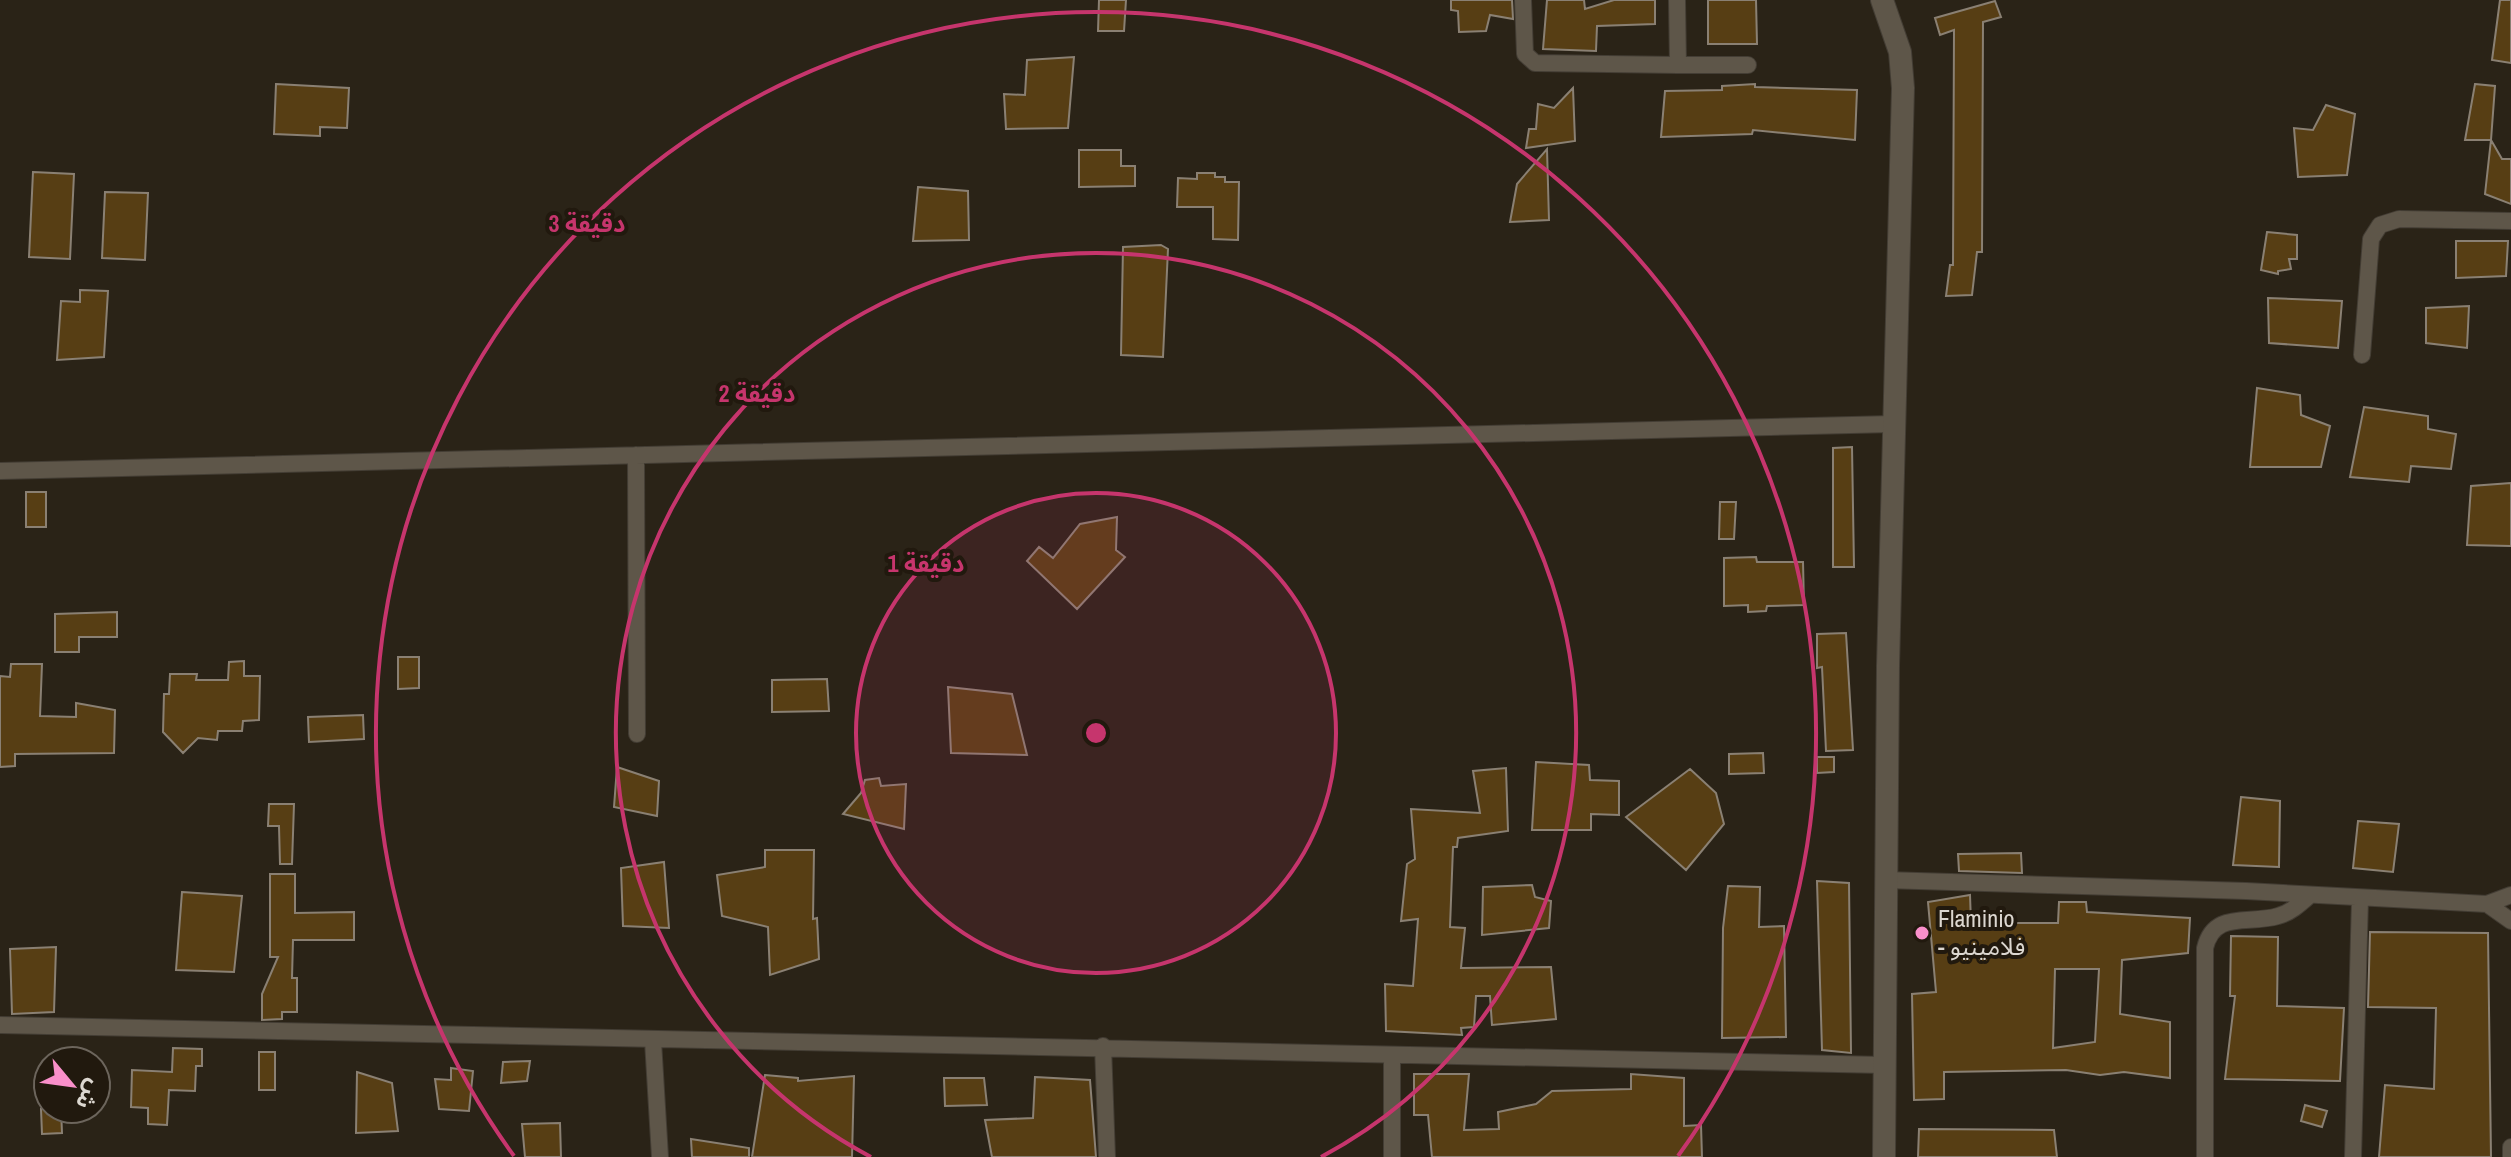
<svg xmlns="http://www.w3.org/2000/svg" width="2511" height="1157" font-family="'Archivo Narrow','Noto Sans Arabic',sans-serif">
<rect width="100%" height="100%" fill="#2a2317"/>
<path fill="#573e14" stroke="#8a8073" stroke-width="2" fill-rule="evenodd" d="M1099 0H1126L1124 31H1098Z
M1451 0H1512L1513 19 1490 15 1486 31 1459 32 1458 11 1451 10Z
M1547 0H1584L1585 9 1614 0H1655V24L1597 26 1596 51 1543 49Z
M1708 0H1756L1757 44H1708Z
M2500 0H2511V63L2492 60Z
M1995 1 2001 17 1983 22 1982 252H1977L1972 295 1946 296 1950 265H1953L1954 30 1940 35 1935 18Z
M1074 57 1068 128 1006 129 1004 94 1025 95 1027 60Z
M276 84 349 88 347 128 320 127V136L274 134Z
M1755 84V87L1857 90 1855 140 1753 130 1752 134 1661 137 1665 91 1722 90V86Z
M2475 84 2495 86 2491 140H2465Z
M1573 88 1575 141 1526 148 1529 129H1536L1538 104 1554 108Z
M2326 105 2355 114 2347 175 2298 177 2294 128 2313 130Z
M2491 140 2502 159H2511V204L2485 194Z
M1547 149 1549 220 1510 222 1517 184Z
M1079 150H1121V166H1135V186L1079 187Z
M33 172 74 174 70 259 29 257Z
M1197 173H1215V177H1225V182H1239L1238 240 1213 239V207H1177L1178 178 1197 179Z
M918 187 968 191 969 240 913 241Z
M105 192 148 193 145 260 102 258Z
M2267 232 2297 235V259H2289L2291 269 2278 271V274L2261 270Z
M2456 241H2508L2506 276 2456 278Z
M1161 245 1168 249 1163 357 1121 355 1123 247Z
M80 290 108 291 104 357 57 360 61 301 80 302Z
M2268 298 2342 301 2338 348 2269 343Z
M2469 306 2467 348 2426 343V308Z
M2257 388 2300 395 2301 415 2330 426 2321 467H2250Z
M2364 407 2428 416V429L2456 434 2451 469 2411 466 2409 482 2350 477Z
M1852 447 1854 567H1833V448Z
M2511 483V546L2467 545 2471 486Z
M26 492H46V527H26Z
M1720 502H1736L1734 539H1719Z
M1117 517 1116 550 1125 557 1077 609 1027 561 1039 547 1053 558 1080 524Z
M1756 557 1757 562H1803L1804 605 1767 606 1766 611 1748 612V605L1724 606V558Z
M117 612V637H79V652H55V614Z
M1846 633 1853 750 1826 751 1822 667 1817 668V634Z
M398 657H419V688L398 689Z
M244 661V676H260L259 720 243 721 242 731H218L217 740 198 738 183 753 163 732 164 694H169L170 674H197L196 680H228L229 662Z
M11 664H42L40 716 76 717V703L115 710 114 753 15 754V766L0 767V676L10 677Z
M827 679 829 711 772 712V680Z
M948 687 1012 694 1027 755 951 753Z
M363 715 364 739 309 742 308 717Z
M1763 753 1764 773 1729 774V754Z
M1817 757H1834V772L1817 773Z
M1536 762 1589 765 1590 780 1619 781V815L1591 814V830H1532Z
M617 767 659 781 657 816 614 807Z
M1506 768 1508 831 1458 838 1457 847H1453L1450 927 1465 928 1461 968 1551 967 1556 1019 1492 1025 1490 996H1476L1474 1027 1461 1028 1462 1035 1386 1031 1385 984 1413 986 1418 919 1401 921 1407 864 1415 859 1411 809 1480 813 1473 771Z
M1690 769 1716 793 1724 824 1686 870 1626 817Z
M879 778 881 786 906 784 904 829 843 814 861 793 865 780Z
M2241 797 2280 801 2279 867 2233 865Z
M269 804H294L292 864H280L279 826H268Z
M2358 821 2399 824 2393 872 2353 868Z
M765 850H814L813 919 817 918 819 959 770 975 768 927 722 916 717 875 765 867Z
M2021 853 2022 873 1959 871 1958 854Z
M664 862 669 928 623 926 621 868Z
M270 874H295V913L354 912V940H293L292 978H297V1012H282V1019L262 1020V994L278 957H270Z
M1817 881 1849 883 1851 1053 1822 1050Z
M1532 885 1535 897 1551 901 1549 928 1482 935 1483 887Z
M1728 886 1760 887 1759 927 1784 926 1786 1037 1722 1038 1723 928Z
M182 892 242 896 234 972 176 970Z
M1970 895 1971 923H2058L2059 902H2086L2087 912 2190 918 2188 953 2122 960 2120 1014 2170 1022V1078L2124 1072 2100 1075 2066 1070 1944 1072V1099L1914 1100 1912 994 1936 992 1928 902ZM2055 969H2099L2095 1042 2053 1048Z
M2370 932 2488 933 2491 1157H2379L2385 1085 2434 1089 2436 1008 2368 1007Z
M2231 936 2278 937 2277 1006 2344 1008 2340 1081 2225 1079 2235 996H2230Z
M56 947 54 1012 12 1014 10 949Z
M173 1048 202 1049V1066H196L195 1091 169 1090 167 1125 148 1124V1108L131 1107 132 1070 172 1072Z
M259 1052H275V1090H259Z
M530 1061 527 1081 501 1083 503 1062Z
M451 1068 473 1071 469 1111 439 1109 435 1079 451 1080Z
M357 1072 392 1083 398 1131 356 1133Z
M1414 1074H1469L1464 1130 1499 1129 1498 1112 1536 1104 1552 1091 1631 1089V1074L1684 1078V1126L1701 1125 1702 1157H1432L1428 1115H1414Z
M765 1075 798 1078V1081L854 1076 852 1157H752Z
M1035 1077 1090 1080 1096 1157H992L985 1120 1033 1118Z
M944 1078H984L987 1105 945 1106Z
M2305 1105 2327 1111 2322 1127 2301 1121Z
M41 1109H61L62 1133 42 1134Z
M560 1123 561 1157H525L522 1124Z
M1919 1129 2054 1130 2057 1157H1918Z
M691 1139 749 1148V1157H692Z"/>
<g fill="none" stroke-linecap="round" stroke-linejoin="round">
<g stroke="#433d34" stroke-width="18">
<path id="street" d="M1523 0 1525 54 1535 63 1678 65 1677 0
M1678 65H1748
M2362 355 2371 239 2380 225 2399 219 2511 221
M636 455 637 734
M0 471 1893 424
M1885 880 2246 891 2487 904 2511 895
M2487 904 2511 921
M0 1025 1884 1065
M653 1041 660 1157
M1103 1046 1107 1157
M1392 1157V1055
M2205 1157V948C2214 910 2248 925 2278 916 2290 913 2300 904 2309 896
M2353 1157 2360 899
M2511 1157V1147"/>
</g>
<g stroke="#433d34" stroke-width="24">
<path id="secondary" d="M1882 0 1900 52 1903 88 1888 666 1884 1157"/>
</g>
<use href="#street" stroke="#5e5649" stroke-width="16"/>
<use href="#secondary" stroke="#5e5649" stroke-width="22"/>
</g>
<circle cx="1096" cy="733" r="240" fill="#c6356d" fill-opacity=".12"/>
<g fill="none" stroke="#c6356d" stroke-width="4">
<circle cx="1096" cy="733" r="240"/>
<path d="M871 1157A480 480 0 1 1 1321 1157"/>
<path d="M514 1156A720 720 0 1 1 1678 1156"/>
</g>
<circle fill="#f98fca" stroke="#21190e" stroke-width="3" cx="1922" cy="933" r="8"/>
<g text-anchor="middle" stroke-width="8" stroke-linejoin="round" paint-order="stroke">
<g font-size="24" fill="#dcd7d0" stroke="#21190e" text-anchor="start">
<text x="1938" y="927">Flaminio<tspan x="1938" dy="28">- فلامينيو</tspan></text>
</g>
</g>
<circle cx="1096" cy="733" r="12" fill="#c6356d" stroke="#21190e" stroke-width="4"/>
<g font-size="24" text-anchor="middle" font-weight="bold" fill="#c6356d" stroke="#21190e" stroke-width="8" stroke-linejoin="round" paint-order="stroke">
<text x="587" y="232">3 دقيقة</text>
<text x="757" y="402">2 دقيقة</text>
<text x="926" y="572">1 دقيقة</text>
</g>
<g transform="translate(72 1085) rotate(119)"><circle r="38" fill="#21190e" stroke="#6c655c" stroke-width="2"/>
<path d="M0-6L14 30L0 20L-14 30Z" fill="#f98fca"/>
<text y="-12" font-size="22" font-weight="bold" text-anchor="middle" fill="#dcd7d0">ش</text>
</g>
</svg>
